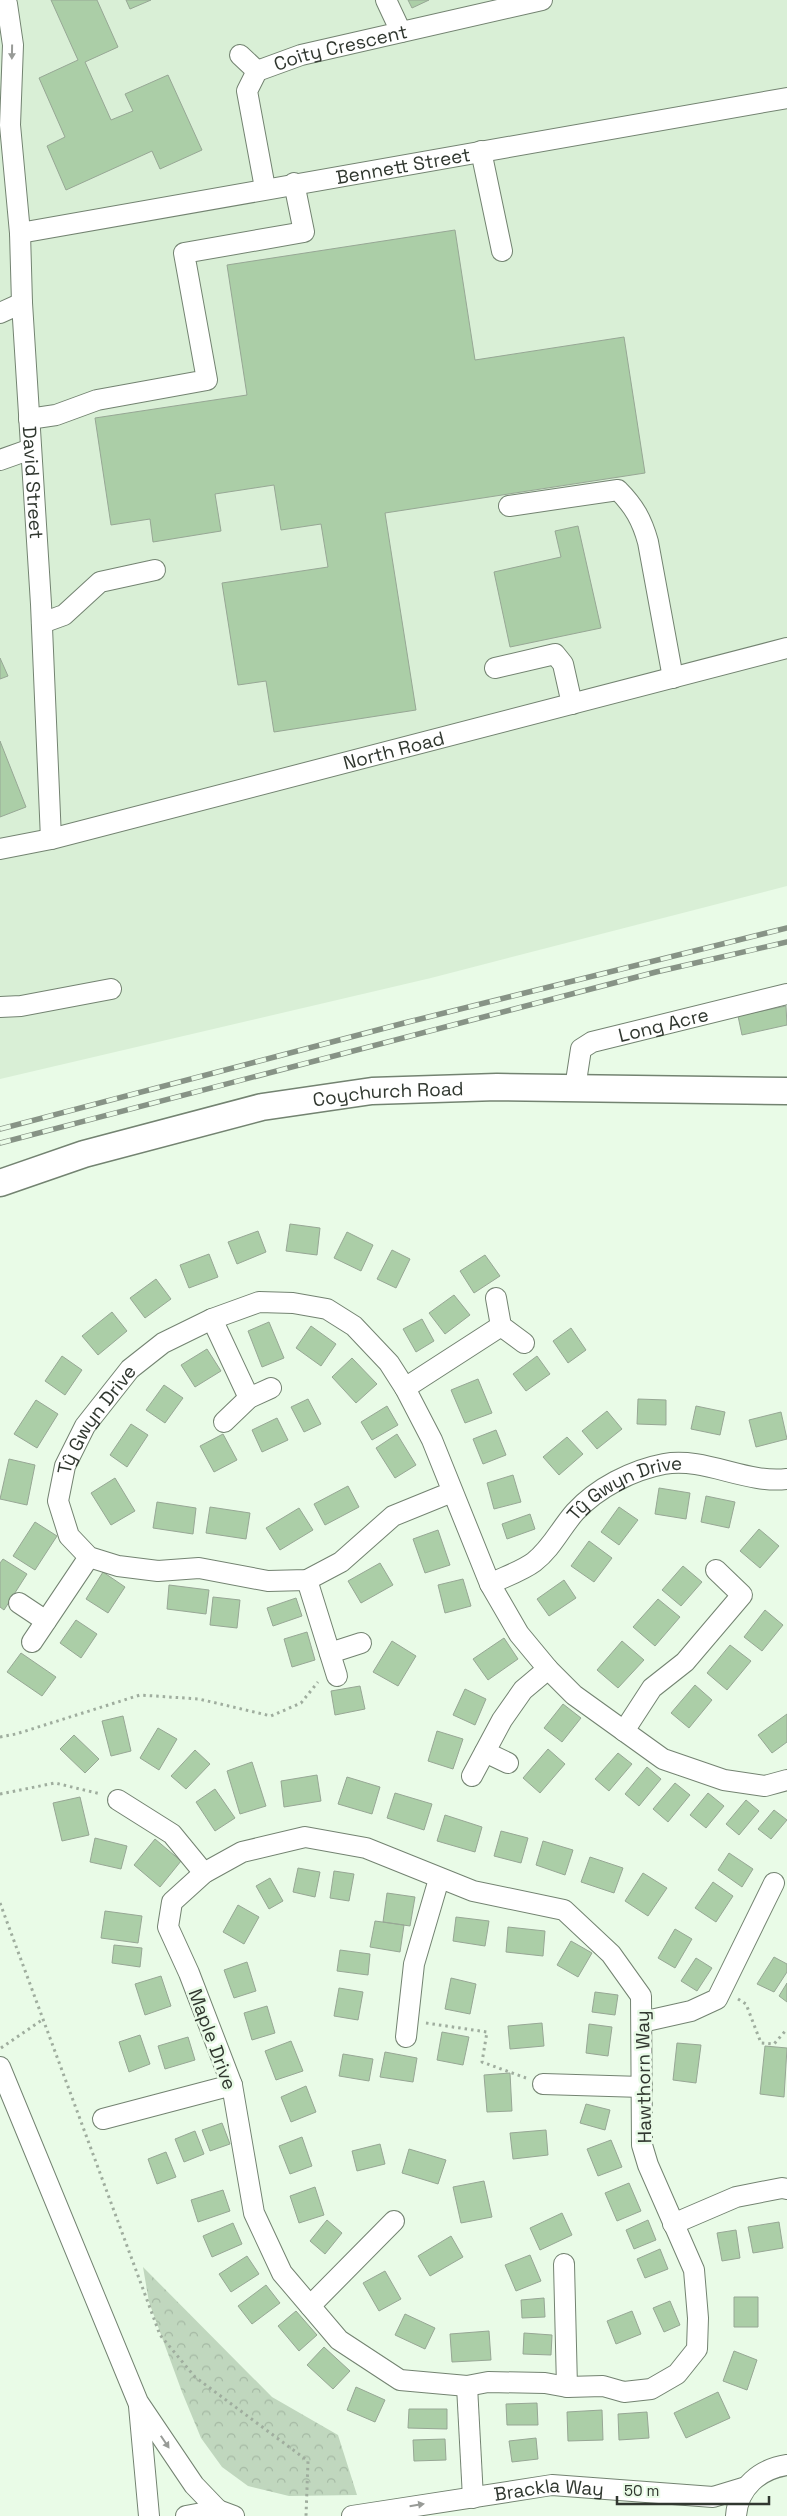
<svg xmlns="http://www.w3.org/2000/svg" width="787" height="2516" font-family="'Space Grotesk',sans-serif">
<defs>
<pattern id="forest-crowns" width="20" height="18" patternUnits="userSpaceOnUse" patternTransform="scale(1.25)"><rect width="20" height="18" fill="#c0d7be"/><path d="M2 6a3 3 0 1 1 6 0M12 15a3 3 0 1 1 6 0" fill="none" stroke="#a5b9a4"/></pattern>
</defs>
<rect width="100%" height="100%" fill="#e9fbe7"/>
<path fill="#d9efd6" d="M0 0H787V886L431 978 0 1079Z"/>
<path fill="url(#forest-crowns)" d="M143 2267 272 2397 338 2435 357 2495 289 2496 248 2486 222 2467 201 2438 182 2392 149 2302Z"/>
<path fill="#abcea7" stroke="#97a795" d="M51 0H97L118 47 85 62 111 120 133 111 125 94 168 75 202 150 160 169 152 151 66 190 47 146 65 137 39 78 78 60Z
M126 0H151L130 9Z
M408 0H429L412 8Z
M455 230 475 360 624 337 645 473 385 513 416 710 274 732 266 681 238 685 222 583 328 567 321 524 281 530 274 485 215 494 221 531 153 542 150 519 111 525 95 418 247 395 227 265Z
M578 526 601 628 510 647 494 572 561 557 555 531Z
M0 658 8 676 0 679Z
M0 741 26 807 0 817Z
M786 1006 787 1025 742 1035 738 1016Z
M290 1224 320 1228 317 1255 286 1251Z
M258 1231 266 1252 237 1264 228 1242Z
M347 1232 373 1245 361 1271 334 1258Z
M392 1250 410 1259 396 1288 377 1279Z
M209 1254 218 1277 189 1288 180 1265Z
M485 1255 500 1276 474 1293 460 1271Z
M156 1279 171 1299 145 1318 130 1298Z
M454 1295 470 1315 445 1334 429 1313Z
M112 1312 127 1331 98 1355 82 1336Z
M422 1319 434 1341 416 1352 403 1329Z
M269 1322 284 1358 262 1367 248 1331Z
M311 1326 336 1344 321 1366 296 1348Z
M571 1328 586 1350 568 1363 553 1341Z
M207 1349 221 1371 195 1387 181 1365Z
M62 1356 82 1370 65 1395 45 1381Z
M537 1356 550 1374 526 1391 513 1374Z
M352 1358 377 1384 356 1403 332 1377Z
M478 1379 492 1413 465 1423 451 1390Z
M164 1385 183 1398 165 1423 146 1410Z
M308 1399 321 1424 304 1432 291 1407Z
M638 1399 666 1400V1425L637 1424Z
M36 1400 58 1414 37 1448 14 1434Z
M387 1406 398 1425 372 1440 361 1422Z
M696 1406 725 1412 720 1435 691 1429Z
M607 1411 622 1429 597 1449 582 1431Z
M781 1412 787 1439 756 1447 749 1420Z
M277 1418 288 1440 262 1452 252 1430Z
M131 1424 148 1435 127 1467 110 1455Z
M496 1430 506 1455 483 1464 473 1439Z
M223 1434 237 1460 214 1472 200 1446Z
M397 1434 416 1465 395 1478 376 1448Z
M567 1437 583 1454 559 1475 543 1457Z
M9 1459 35 1465 27 1505 0 1499Z
M513 1475 521 1502 494 1509 487 1483Z
M115 1478 135 1511 111 1525 91 1493Z
M348 1486 359 1507 325 1525 314 1504Z
M659 1488 690 1493 686 1519 655 1514Z
M706 1496 735 1502 729 1528 701 1522Z
M157 1502 196 1508 193 1534 153 1528Z
M210 1507 250 1513 246 1539 206 1533Z
M619 1507 638 1520 619 1545 601 1532Z
M299 1508 313 1530 280 1550 266 1528Z
M530 1514 535 1529 507 1539 502 1524Z
M35 1522 57 1536 35 1570 13 1556Z
M759 1529 779 1546 760 1568 740 1551Z
M438 1530 450 1565 425 1573 413 1539Z
M589 1541 612 1558 594 1582 571 1566Z
M3 1559 27 1574 4 1610 0 1607V1563Z
M380 1563 393 1585 361 1603 348 1581Z
M683 1566 702 1582 681 1606 662 1590Z
M103 1572 125 1587 108 1613 86 1599Z
M463 1579 471 1606 445 1613 438 1585Z
M564 1580 576 1598 549 1616 537 1599Z
M169 1585 209 1590 206 1614 167 1609Z
M213 1597 240 1600 237 1628 210 1625Z
M296 1598 302 1616 273 1626 267 1608Z
M658 1599 680 1617 655 1646 633 1627Z
M765 1610 783 1625 762 1651 744 1637Z
M76 1620 97 1634 81 1658 60 1643Z
M307 1632 315 1660 292 1667 284 1639Z
M504 1638 518 1659 488 1680 473 1659Z
M392 1641 416 1656 398 1686 373 1672Z
M622 1641 644 1660 618 1688 597 1670Z
M730 1645 751 1661 727 1690 707 1673Z
M21 1653 56 1677 42 1696 7 1672Z
M695 1685 712 1700 689 1728 671 1713Z
M360 1686 365 1709 335 1715 331 1691Z
M465 1689 486 1699 475 1725 453 1715Z
M563 1704 581 1718 562 1742 544 1728Z
M787 1714V1742L772 1753 758 1735Z
M123 1716 131 1751 111 1756 102 1721Z
M158 1728 177 1739 159 1770 140 1758Z
M437 1731 463 1739 453 1769 428 1761Z
M74 1735 99 1759 85 1773 60 1749Z
M548 1749 565 1764 540 1793 523 1778Z
M195 1750 210 1764 186 1789 171 1776Z
M618 1753 632 1764 609 1791 595 1779Z
M252 1762 266 1806 240 1814 227 1771Z
M647 1767 661 1779 639 1806 625 1794Z
M317 1775 321 1801 284 1807 281 1781Z
M347 1777 380 1787 372 1814 338 1804Z
M675 1783 690 1795 668 1822 653 1809Z
M215 1789 235 1818 215 1831 196 1802Z
M395 1793 432 1804 424 1830 387 1818Z
M708 1793 724 1806 706 1828 690 1815Z
M80 1797 89 1835 62 1841 53 1803Z
M746 1800 759 1811 739 1835 726 1824Z
M774 1810 787 1820 771 1839 758 1829Z
M445 1815 482 1827 475 1852 437 1841Z
M501 1831 528 1838 521 1863 494 1856Z
M95 1838 127 1846 121 1869 90 1862Z
M155 1839 181 1861 160 1887 134 1865Z
M543 1841 573 1850 565 1875 536 1865Z
M729 1853 753 1869 742 1887 718 1870Z
M590 1857 623 1868 614 1893 581 1882Z
M298 1868 320 1872 315 1897 293 1892Z
M334 1871 354 1874 349 1901 330 1898Z
M643 1873 667 1888 648 1916 625 1901Z
M270 1878 283 1901 269 1909 256 1886Z
M713 1882 733 1896 716 1922 695 1908Z
M387 1893 415 1897 410 1926 383 1922Z
M238 1905 259 1917 244 1944 223 1932Z
M105 1911 142 1916 138 1943 101 1938Z
M456 1917 489 1921 485 1946 453 1941Z
M375 1921 404 1925 400 1952 370 1947Z
M508 1927 545 1931 543 1956 506 1952Z
M675 1929 692 1939 675 1968 658 1958Z
M571 1941 592 1953 578 1977 557 1965Z
M114 1945 142 1948 140 1967 112 1963Z
M340 1950 370 1954 368 1975 337 1971Z
M774 1957 787 1964V1972L774 1992 757 1984Z
M696 1958 712 1968 697 1991 681 1981Z
M247 1962 256 1991 234 1998 224 1970Z
M161 1976 171 2006 145 2015 135 1984Z
M451 1978 476 1984 470 2014 445 2009Z
M787 1983V2002L779 1996Z
M339 1988 363 1992 358 2020 334 2016Z
M595 1992 618 1995 615 2015 592 2012Z
M267 2006 275 2033 252 2040 244 2013Z
M542 2023 544 2046 510 2049 508 2026Z
M589 2024 612 2027 608 2056 586 2053Z
M442 2032 469 2037 463 2065 437 2060Z
M140 2035 150 2064 129 2072 119 2042Z
M188 2037 195 2060 165 2069 158 2046Z
M291 2041 303 2071 276 2080 265 2051Z
M677 2043 701 2045 696 2083 673 2080Z
M765 2046 787 2048 784 2097 760 2094Z
M385 2052 417 2058 413 2082 380 2077Z
M343 2054 373 2059 369 2081 339 2076Z
M510 2073 512 2111 487 2112 484 2075Z
M306 2086 316 2112 291 2122 281 2097Z
M586 2104 610 2110 605 2130 580 2123Z
M222 2123 230 2144 210 2151 202 2130Z
M546 2130 548 2155 513 2159 510 2133Z
M195 2131 204 2154 184 2162 175 2139Z
M302 2137 312 2166 290 2174 279 2146Z
M611 2140 622 2167 598 2176 587 2149Z
M380 2144 385 2164 357 2171 352 2151Z
M409 2149 446 2160 438 2184 402 2173Z
M166 2152 176 2177 157 2184 148 2159Z
M484 2181 492 2217 461 2223 453 2187Z
M629 2183 641 2211 617 2221 605 2193Z
M315 2187 324 2215 299 2223 290 2196Z
M223 2190 230 2211 198 2222 191 2200Z
M562 2213 572 2235 540 2250 530 2228Z
M327 2220 342 2233 325 2254 310 2241Z
M648 2220 656 2240 634 2249 626 2230Z
M779 2222 783 2248 753 2253 748 2227Z
M233 2223 242 2244 212 2257 203 2236Z
M736 2230 740 2258 722 2261 717 2233Z
M451 2236 463 2257 430 2276 418 2256Z
M660 2249 668 2269 645 2278 637 2259Z
M530 2255 541 2281 516 2291 505 2265Z
M247 2256 259 2274 231 2292 219 2274Z
M385 2271 401 2299 379 2311 363 2283Z
M266 2285 280 2303 252 2324 238 2306Z
M734 2297H758V2327H734Z
M544 2298 545 2317 522 2318 521 2300Z
M670 2301 680 2325 664 2332 653 2308Z
M296 2311 317 2335 299 2351 278 2326Z
M632 2311 641 2334 616 2344 607 2321Z
M405 2314 435 2328 425 2349 395 2335Z
M489 2331 491 2360 452 2362 450 2334Z
M524 2333 552 2335 551 2355 523 2354Z
M324 2347 350 2371 333 2389 307 2365Z
M734 2351 757 2360 747 2390 723 2381Z
M356 2387 385 2400 375 2422 347 2410Z
M718 2392 730 2418 686 2438 674 2413Z
M537 2403 538 2425H507L506 2404Z
M409 2409H447V2429L408 2428Z
M602 2410 603 2440 568 2441 567 2412Z
M647 2412 649 2438 619 2440 618 2414Z
M536 2438 538 2459 512 2462 509 2441Z
M445 2439 446 2460 414 2461 413 2440Z"/>
<g fill="none" stroke-linecap="round" stroke-linejoin="round">
<g stroke="#738371" stroke-width="22">
<g id="minor">
<path d="M386 0 401 32"/>
<path id="s1" d="M7 4 13 45 10 125 20 233 22 303 41 604 51 839"/>
<path d="M240 55 257 71"/>
<path d="M481 151 502 251"/>
<path id="s2" d="M265 188 247 91 257 71 301 55 542 0"/>
<path id="s3" d="M20 233 787 98"/>
<path d="M0 313 22 303"/>
<path d="M29 419 56 415 97 400 207 380 184 253 304 232 294 183"/>
<path d="M0 460 31 449"/>
<path d="M509 506 618 490C634 506 642 520 648 542L673 678"/>
<path d="M42 623 64 615 100 582 155 570"/>
<path d="M495 668 555 654 563 664 572 704"/>
<path id="s4" d="M0 849 51 839 787 648"/>
<path d="M0 1007 21 1006 111 989"/>
<path id="s5" d="M575 1088 581 1049 592 1042 787 994"/>
<path d="M496 1298 501 1326 524 1343"/>
<path d="M212 1319 249 1398"/>
<path d="M405 1388 501 1326"/>
<path d="M224 1422 249 1398 271 1388"/>
<path id="s6" d="M452 1492 393 1516 341 1562 307 1580 268 1581 199 1568 158 1571 118 1566 89 1557 69 1536 58 1501 65 1466 85 1426 130 1369 163 1343 212 1319 259 1302 293 1303 327 1309 354 1326 389 1363 405 1388 432 1440 490 1584 519 1634 548 1669 574 1695 663 1759 724 1780 765 1786 787 1780"/>
<path d="M307 1580 337 1676"/>
<path id="s7" d="M490 1584C504 1577 522 1571 534 1562 552 1548 560 1529 575 1512 597 1488 632 1470 664 1464 706 1457 745 1484 787 1479"/>
<path d="M19 1603 46 1621"/>
<path d="M32 1642 89 1557"/>
<path d="M330 1653 361 1643"/>
<path d="M624 1731 652 1688 685 1662 742 1595 716 1570"/>
<path d="M485 1752 508 1763"/>
<path d="M472 1776 502 1720 523 1690 548 1669"/>
<path d="M118 1800 172 1834 204 1873"/>
<path d="M305 1837 366 1848 473 1891 564 1910 611 1954 641 1996 642 2145 648 2165 694 2270 698 2318 697 2349 677 2374 651 2389 624 2392 603 2386 567 2387 545 2383 488 2382 467 2386 400 2380 339 2340 282 2273 254 2213 232 2085 189 1973 168 1927 172 1902 204 1873 242 1852Z"/>
<path d="M642 2022 691 2011 717 1999 774 1883"/>
<path d="M406 2037 414 1964 439 1879"/>
<path d="M0 2067 138 2402 194 2485 218 2510"/>
<path d="M543 2084 642 2087"/>
<path d="M103 2119 232 2085"/>
<path d="M673 2224 736 2197 782 2188 787 2189"/>
<path d="M564 2264 567 2387"/>
<path d="M310 2306 394 2221"/>
<path d="M467 2386 473 2498"/>
<path d="M139 2406 149 2516"/>
<path d="M186 2516 218 2510 234 2516"/>
<path id="s8" d="M352 2516 552 2485 713 2497 746 2487"/>
<path d="M736 2516C738 2487 760 2469 787 2465"/>
</g>
</g>
<g stroke="#738371" stroke-width="29">
<g id="major">
<path id="s9" d="M0 1183 84 1154 262 1107 372 1091 497 1087 787 1091"/>
</g>
</g>
<path stroke="#9fad9e" stroke-width="3" stroke-dasharray="2.5 4" stroke-linecap="butt" d="M0 1737 16 1734 140 1695 199 1699 271 1716 301 1703 318 1682
M0 1794 55 1783 101 1794
M0 1903 160 2335 195 2377 308 2461 306 2516
M738 1999 746 2004 761 2043 774 2044 787 2029
M426 2023 487 2032 482 2062 526 2078
M1 2048 42 2020"/>
<use href="#minor" stroke="#fff" stroke-width="20"/>
<use href="#major" stroke="#fff" stroke-width="26"/>
<g stroke="#879386" stroke-width="5.5">
<path id="rail" d="M0 1129 408 1022 787 928
M0 1143 656 972 787 942"/>
</g>
<use href="#rail" stroke="#e9fbe7" stroke-width="4" stroke-dasharray="11" stroke-linecap="butt"/>
</g>
<defs><path id="oneway-solid" d="M-6-.8H1V-3.2L6.5 0L1 3.2V.8H-6Z" transform="scale(1.25)"/></defs>
<g fill="#989b97">
<use href="#oneway-solid" transform="translate(12 52) rotate(91)"/>
<use href="#oneway-solid" transform="translate(165 2442) rotate(56)"/>
<use href="#oneway-solid" transform="translate(417 2505) rotate(-9)"/>
</g>
<g text-anchor="middle" stroke-width="5" stroke-linejoin="round" paint-order="stroke">
<g font-size="19" fill="#30372f" stroke="#e9fbe7">
<text dy="7" stroke="none"><textPath href="#s2" startOffset="208">Coity Crescent</textPath></text>
<text dy="7" stroke="none"><textPath href="#s3" startOffset="389">Bennett Street</textPath></text>
<text dy="7" stroke="none"><textPath href="#s1" startOffset="480">David Street</textPath></text>
<text dy="7" stroke="none"><textPath href="#s4" startOffset="406">North Road</textPath></text>
<text dy="7" stroke="none"><textPath href="#s5" startOffset="126">Long Acre</textPath></text>
<text dy="7" stroke="none"><textPath href="#s9" startOffset="400">Coychurch Road</textPath></text>
<text dy="7" stroke="none"><textPath href="#s6" startOffset="550">Tŷ Gwyn Drive</textPath></text>
<text dy="7" stroke="none"><textPath href="#s7" startOffset="171">Tŷ Gwyn Drive</textPath></text>
<text transform="translate(213 2039) rotate(70)" y="7">Maple Drive</text>
<text transform="translate(643 2077) rotate(-91)" y="7">Hawthorn Way</text>
<text dy="7" stroke="none"><textPath href="#s8" startOffset="199">Brackla Way</textPath></text>
</g>
</g>
<path d="M617 2496v8h152v-8" fill="none" stroke="#30372f" stroke-width="2.5"/>
<text x="624" y="2496" font-size="15" fill="#30372f" stroke="#e9fbe7" stroke-width="4" paint-order="stroke">50 m</text>
</svg>
